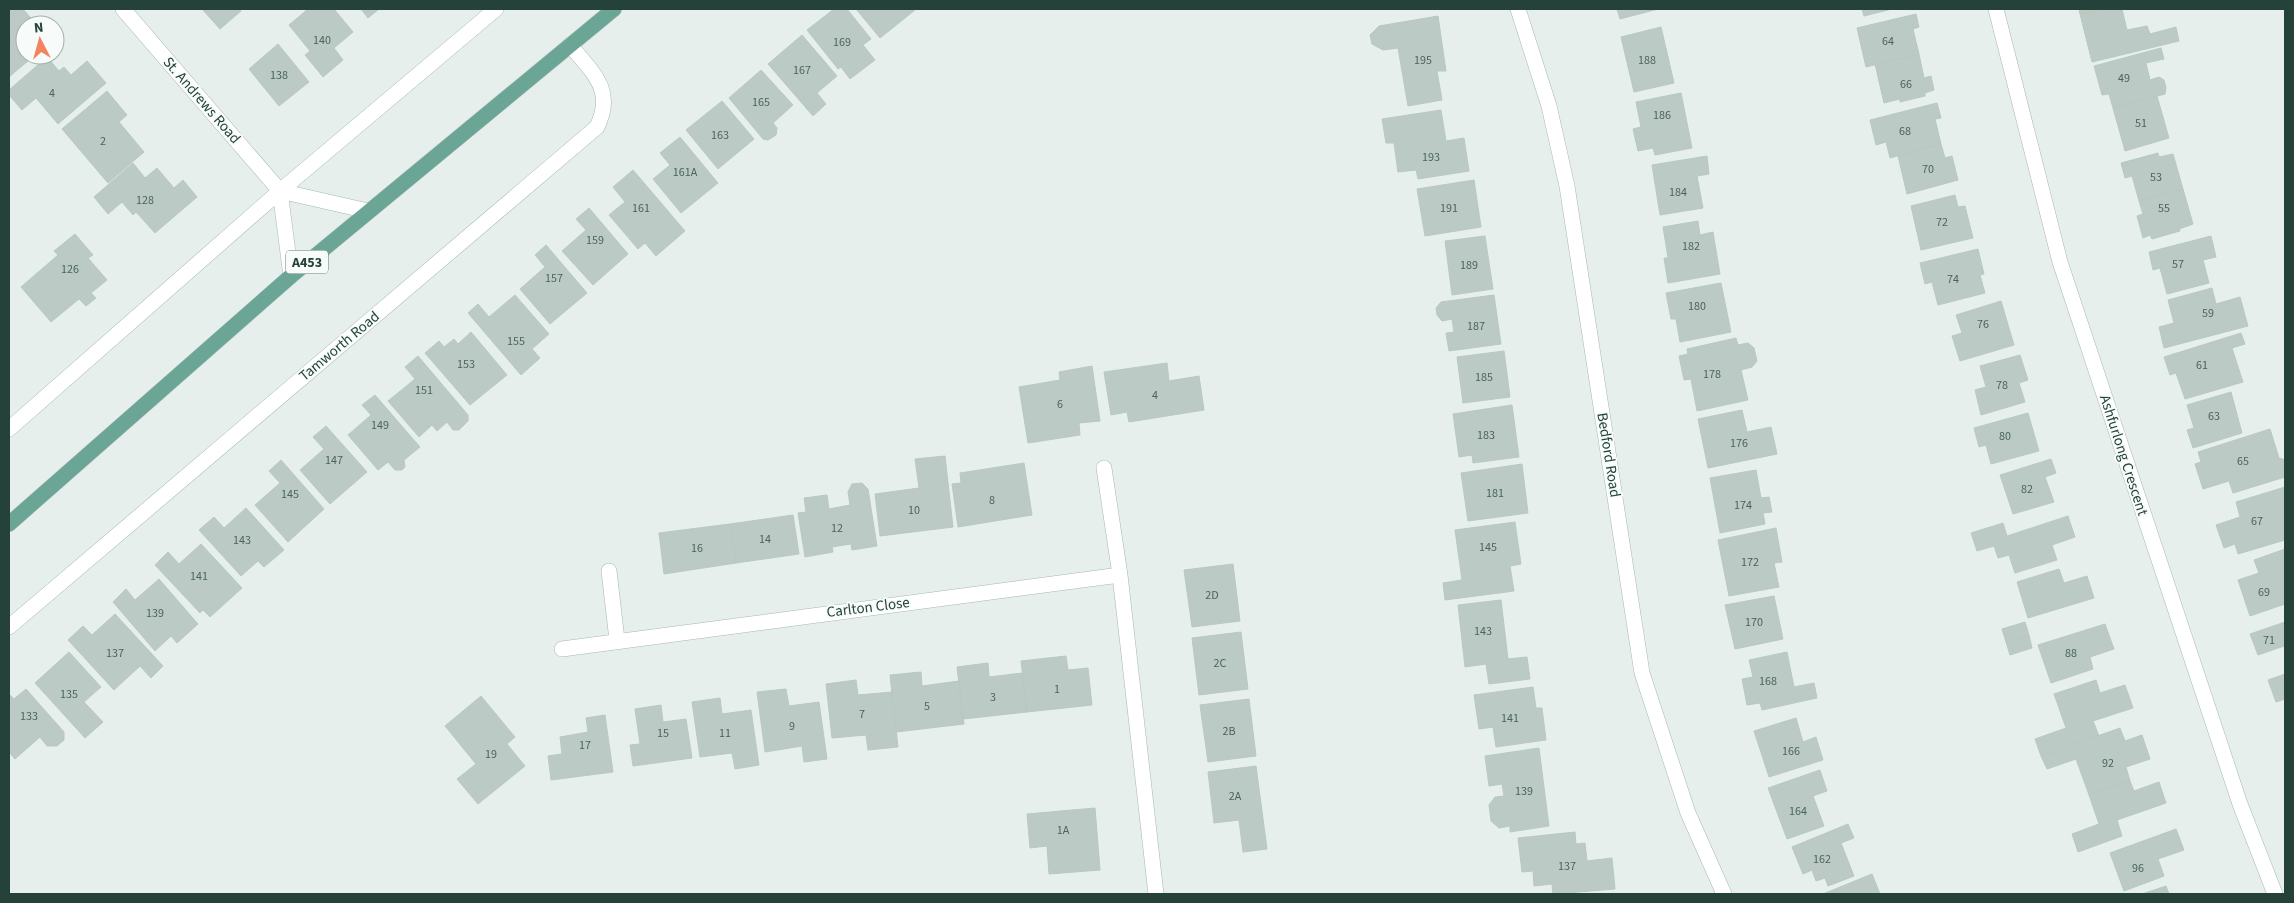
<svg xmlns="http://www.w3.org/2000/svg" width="2294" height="903" font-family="'Source Sans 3',sans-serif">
<rect width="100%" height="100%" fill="#e6efeb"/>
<path fill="#bbcac4" stroke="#b8c9c2" d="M9 9H23L37 25H25V55H35L9 77Z
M205 9H239L241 11 220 29 203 10Z
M308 9H334L353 32 334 48 343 60 323 77 305 55 310 51 289 25Z
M361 9H379L368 18Z
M834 9H847L871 39 863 45 875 60 850 79 841 67 838 69 807 30Z
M856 9H914L915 10 880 38Z
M1617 9H1658L1620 19Z
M1862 9H1892L1864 16Z
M2079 9H2103L2080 14Z
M2103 9H2122L2127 30 2147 26 2150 34 2176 27 2179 41 2092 62 2080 14Z
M1916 14 1919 27 1913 29 1919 54 1866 67 1857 28Z
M1438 16 1446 71H1437L1442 100 1408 106 1398 48 1383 50 1372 44 1370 35 1379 26Z
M1661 27 1674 83 1634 92 1621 37Z
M802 35 837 76 817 93 826 104 813 116 768 64Z
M278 44 309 82 279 106 249 69Z
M2161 48 2164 59 2146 63 2150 80 2159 77 2164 80 2166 88 2165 94 2113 108 2109 94 2102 95 2094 66Z
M1919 54 1924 78 1931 76 1934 90 1925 93V96L1900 102V99L1884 103 1875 64Z
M47 57 59 71 64 67 71 75 87 61 106 83 58 124 36 98 22 110 9 95V90Z
M761 70 793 105 773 123 777 128 776 135 768 140 763 139 729 98Z
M107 91 127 115 119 122 144 152 108 183 62 129Z
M1681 93 1692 148 1655 155 1653 148 1638 151 1633 129 1641 127 1636 102Z
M2157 96 2169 138 2125 151 2113 108Z
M722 101 754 139 718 169 686 130Z
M1937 103 1941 118 1935 119 1941 144 1890 158 1886 142 1876 145 1870 120Z
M1441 110 1446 141 1464 138 1469 171 1418 179 1416 170 1398 172 1394 143H1386L1382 119Z
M680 137 718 183 681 213 653 179 670 165 660 153Z
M1941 144 1945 158 1952 156 1958 180 1907 194 1898 156Z
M2158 153 2159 157 2173 154 2183 189 2139 201 2132 176 2125 178 2121 163Z
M1707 156 1709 174 1697 176 1703 208 1660 215 1652 165Z
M133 163 145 178 157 168 174 188 183 180 197 197 155 233 136 212 133 215 122 202 108 214 94 197Z
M633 170 685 231 656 256 645 243 638 249 609 215 625 202 613 187Z
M1474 180 1481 227 1425 236 1417 189Z
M2183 189 2193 224 2179 229 2180 231 2152 239 2150 235 2143 238 2137 216 2143 214 2139 201Z
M1955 195 1958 207 1965 206 1973 238 1921 250 1911 206Z
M589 208 628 254 593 285 562 251 586 230 576 219Z
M1698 221 1700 235 1713 232 1720 274 1668 283 1664 258H1668L1663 227Z
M75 234 93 255 88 258 107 280 91 293 96 298 86 306 79 299 51 322 21 287 58 255 54 251Z
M1485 236 1493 289 1452 295 1445 241Z
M2211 236 2216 257 2203 260 2209 283 2167 294 2160 268 2153 270 2149 252Z
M546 245 587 293 550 324 520 289 545 267 535 255Z
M1978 249 1984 274 1980 275 1985 293 1938 305 1932 282 1925 284 1920 263Z
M1721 283 1731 332 1680 342 1676 319H1671L1666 293Z
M2212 288 2216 304 2240 297 2248 326 2164 348 2159 327 2174 323 2168 300Z
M515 295 549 334 532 349 540 358 521 375 468 313 478 304 489 317Z
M1494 295 1501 344 1449 351 1446 333 1454 332 1452 319 1442 321 1437 315 1436 308 1441 302Z
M2001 301 2014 345 1960 361 1952 336 1962 333 1956 315Z
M471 332 507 375 470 405 425 353 439 341 444 347 454 339 458 344Z
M2241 333 2245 344 2232 348 2243 382 2185 399 2176 373 2170 375 2164 357Z
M1736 338 1738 345 1748 343 1754 348 1757 361 1752 367 1741 370 1748 400 1697 411 1691 379 1684 380 1679 356 1688 354 1687 349Z
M1504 351 1510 397 1463 403 1457 357Z
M2020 355 2028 380 2019 383 2025 402 1981 415 1975 390 1986 387 1980 366Z
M418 356 468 415V421L459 430H453L447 422 437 431 432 425 419 437 388 401 415 379 405 367Z
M1167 363 1169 381 1199 376 1204 410 1129 422 1127 412 1111 415 1104 372Z
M1092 366 1100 421 1079 423 1080 435 1028 443 1019 387 1060 380 1059 372Z
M2231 392 2242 433 2193 448 2187 430 2194 428 2187 405Z
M375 395 420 447 404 460 405 467 402 470H395L388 462 378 470 348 435 371 415 362 405Z
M1512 405 1519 457 1473 463 1472 455 1459 457 1453 414Z
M1742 410 1747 432 1771 427 1777 454 1708 468 1698 419Z
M2028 413 2039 451 1991 464 1986 445 1979 447 1974 428Z
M326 426 367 472 330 504 300 470 324 449 313 437Z
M2270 429 2279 458 2285 460V477L2233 493 2229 481 2203 489 2195 464 2201 462 2198 452Z
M945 456 953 527 880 536 875 494 919 488 915 459Z
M2051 459 2056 473 2045 477 2054 502 2013 514 2000 475Z
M281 460 324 509 288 542 255 505 280 483 269 471Z
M1024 463 1032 515 958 527 952 484 961 483 960 473Z
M1522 464 1528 513 1468 521 1461 473Z
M1756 470 1761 498 1769 497 1772 512 1763 513 1765 524 1720 533 1710 478Z
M862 483 868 489 877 546 852 550 851 544 832 547 833 552 805 557 798 513 806 512 804 498 827 495 829 509 850 505 848 492 852 484Z
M2285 487V540L2238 554 2235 544 2224 548 2216 525 2240 517 2236 502Z
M246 508 284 550 264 567 258 561 241 576 199 530 214 517 224 528Z
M793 515 799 554 736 563 730 524Z
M2068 516 2075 537 2052 545 2057 560 2015 573 2009 555 1998 558 1994 546 1977 551 1971 533 2003 523 2007 536Z
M1515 522 1521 564 1510 566 1514 591 1445 600 1443 583 1462 580 1455 530Z
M730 524 736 563 664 574 659 533Z
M1776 528 1782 562 1774 563 1779 587 1729 596 1718 540Z
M201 544 242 588 210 617 203 610 200 613 155 565 168 552 179 564Z
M2285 549V604L2250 616 2238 580 2259 573 2254 560Z
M1233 564 1240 621 1192 627 1184 570Z
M2059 569 2064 583 2087 576 2094 598 2028 618 2017 582Z
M159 579 198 624 177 643 171 636 155 651 113 602 126 589 135 600Z
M1774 596 1783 639 1735 649 1725 605Z
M1501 600 1508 659 1527 657 1530 679 1489 684 1486 664 1465 667 1458 605Z
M115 614 163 666 151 678 140 666 114 690 68 640 83 626 92 635Z
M2025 622 2029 635 2006 642 2002 629Z
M2285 622V650L2284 646 2258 655 2250 634Z
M2105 624 2114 649 2090 657 2093 669 2051 683 2038 645Z
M1241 632 1248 689 1199 695 1192 638Z
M2029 635 2032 648 2010 655 2006 642Z
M69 652 101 687 84 702 103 722 85 738 35 683Z
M1787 652 1794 687 1814 683 1817 698 1762 710 1760 703 1747 705 1742 679 1753 677 1749 660Z
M1066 656 1068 670 1088 668 1092 705 1027 712 1021 661Z
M988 663 989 677 1022 673 1027 712 963 719 957 667Z
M921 672 922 686 959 681 964 724 896 732 890 675Z
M2285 674V699L2276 702 2268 680Z
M856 680 858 695 892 692 898 747 868 750 866 735 832 738 826 684Z
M2096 680 2100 693 2125 685 2133 708 2093 721 2099 736 2041 756 2035 739 2066 728 2054 694Z
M1533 687 1536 708H1542L1546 740 1496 747 1493 727 1479 729 1474 695Z
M26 689 64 732V740L57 746H47L40 737 15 759 9 752V694L14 699Z
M786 689 789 706 819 702 827 759 804 762 802 746 765 752 757 692Z
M481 696 515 737 507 744 525 766 478 804 457 779 476 764 445 726Z
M720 698 722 714 751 710 759 765 735 769 732 753 700 757 692 702Z
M1249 699 1256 756 1208 762 1200 705Z
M661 705 663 722 686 719 692 758 633 766 630 745 640 744 635 709Z
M605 715 613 772 551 780 548 756 562 754 560 737 588 732 586 718Z
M1796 718 1803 742 1816 737 1823 760 1769 777 1754 731Z
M2120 728 2125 741 2142 735 2150 759 2126 767 2130 781 2089 795 2076 759 2047 769 2041 756Z
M1539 748 1549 826 1510 832V826L1499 828 1491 821 1489 805 1495 797 1504 796 1502 784 1489 786 1485 756Z
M1256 766 1267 849 1243 852 1239 820 1214 823 1208 772Z
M1820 770 1827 791 1813 796 1824 826 1787 839 1768 788Z
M2130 781 2134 791 2159 782 2166 803 2117 820 2122 836 2078 852 2072 834 2099 824 2089 795Z
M1095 808 1100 870 1049 874 1047 846 1030 848 1027 814Z
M1848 824 1854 838 1841 843 1854 876 1828 886 1825 878 1816 881 1812 870 1803 874 1792 847Z
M2176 829 2184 850 2158 859 2164 876 2124 891 2110 853Z
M1575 832 1576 844 1585 843 1587 861 1612 858 1615 889 1553 894 1552 884 1534 886 1533 871 1522 872 1518 838Z
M1872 874 1880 894H1823Z
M2166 886 2169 894H2142Z"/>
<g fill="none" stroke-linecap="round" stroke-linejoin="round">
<g stroke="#a8b8b2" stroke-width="16">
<path id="minor" d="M123 9 280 191 291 276
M1518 9 1549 106 1567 186 1642 673 1688 813 1724 894
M1996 9 2060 262 2240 804 2275 894
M280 191 368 211
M9 429 280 191 496 9
M1104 468 1120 575 1156 894
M609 571 617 640
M9 627 597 127C615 90 593 73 570 45
M562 649 1120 575"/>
</g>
<g stroke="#c2cac8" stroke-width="16">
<path id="major" d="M9 524 291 276 614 9"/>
</g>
<use href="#minor" stroke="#fff" stroke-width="15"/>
<use href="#major" stroke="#6aa596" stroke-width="15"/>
</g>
<g text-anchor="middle" stroke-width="4" stroke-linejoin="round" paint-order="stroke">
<g font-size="12" fill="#4a645c">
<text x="322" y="44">140</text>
<text x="1888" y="45">64</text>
<text x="842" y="46">169</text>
<text x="1423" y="64">195</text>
<text x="1647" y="64">188</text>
<text x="802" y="74">167</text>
<text x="279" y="79">138</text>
<text x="2124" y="82">49</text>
<text x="1906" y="88">66</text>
<text x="52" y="97">4</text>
<text x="761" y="106">165</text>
<text x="1662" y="119">186</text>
<text x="2141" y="127">51</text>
<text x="1905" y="135">68</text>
<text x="720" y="139">163</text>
<text x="103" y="145">2</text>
<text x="1431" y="161">193</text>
<text x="1928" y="173">70</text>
<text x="685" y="176">161A</text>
<text x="2156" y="181">53</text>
<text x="1678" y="196">184</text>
<text x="145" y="204">128</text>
<text x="641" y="212">161</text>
<text x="1449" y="212">191</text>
<text x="2164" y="212">55</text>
<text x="1942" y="226">72</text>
<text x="595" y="244">159</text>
<text x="1691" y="250">182</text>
<text x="2178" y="268">57</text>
<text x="1469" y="269">189</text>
<text x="70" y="273">126</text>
<text x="554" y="282">157</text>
<text x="1953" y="283">74</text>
<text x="1697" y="310">180</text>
<text x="2208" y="317">59</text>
<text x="1983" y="328">76</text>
<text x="1476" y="330">187</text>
<text x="516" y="345">155</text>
<text x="466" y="368">153</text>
<text x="2202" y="369">61</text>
<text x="1712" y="378">178</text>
<text x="1484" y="381">185</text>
<text x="2002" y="389">78</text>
<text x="424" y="394">151</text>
<text x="1155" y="399">4</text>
<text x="1060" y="408">6</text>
<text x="2214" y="420">63</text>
<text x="380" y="429">149</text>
<text x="1486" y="439">183</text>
<text x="2005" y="440">80</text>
<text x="1739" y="447">176</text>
<text x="334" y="464">147</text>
<text x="2243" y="465">65</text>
<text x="2027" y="493">82</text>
<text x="1495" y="497">181</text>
<text x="290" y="498">145</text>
<text x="992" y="504">8</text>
<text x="1743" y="509">174</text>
<text x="914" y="514">10</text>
<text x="2257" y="525">67</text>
<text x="837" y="532">12</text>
<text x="765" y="543">14</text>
<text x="242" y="544">143</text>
<text x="1488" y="551">145</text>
<text x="697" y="552">16</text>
<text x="1750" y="566">172</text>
<text x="199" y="580">141</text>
<text x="2264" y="596">69</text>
<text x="1212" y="599">2D</text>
<text x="155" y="617">139</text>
<text x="1754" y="626">170</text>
<text x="1483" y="635">143</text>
<text x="2269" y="644">71</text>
<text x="115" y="657">137</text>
<text x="2071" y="657">88</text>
<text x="1220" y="667">2C</text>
<text x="1768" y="685">168</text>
<text x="1057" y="693">1</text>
<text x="69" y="698">135</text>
<text x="993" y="701">3</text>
<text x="927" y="710">5</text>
<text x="862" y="718">7</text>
<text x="29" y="720">133</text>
<text x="1510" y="722">141</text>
<text x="792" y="730">9</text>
<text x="1229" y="735">2B</text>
<text x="663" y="737">15</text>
<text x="725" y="737">11</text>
<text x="585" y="749">17</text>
<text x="1791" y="755">166</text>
<text x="491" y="758">19</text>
<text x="2108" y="767">92</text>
<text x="1524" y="795">139</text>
<text x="1235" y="800">2A</text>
<text x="1798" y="815">164</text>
<text x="1063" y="834">1A</text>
<text x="1822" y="863">162</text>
<text x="1567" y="870">137</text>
<text x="2138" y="872">96</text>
</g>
<rect fill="#f7fbf9" stroke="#637a73" stroke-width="1" x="286" y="250.5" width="42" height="23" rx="4"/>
<g font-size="14" font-weight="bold" fill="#24423a">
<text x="307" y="267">A453</text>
</g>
<g font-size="15" fill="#24423a" stroke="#f7fbf9">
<text transform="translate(202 100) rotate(49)" y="5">St. Andrews Road</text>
<text transform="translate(339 346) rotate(-40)" y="5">Tamworth Road</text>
<text transform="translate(1609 455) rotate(81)" y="5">Bedford Road</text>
<text transform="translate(2124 455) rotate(72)" y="5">Ashfurlong Crescent</text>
<text transform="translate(868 607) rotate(-7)" y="5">Carlton Close</text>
</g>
</g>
<rect width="2294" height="903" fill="none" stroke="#24423a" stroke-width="20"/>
<g transform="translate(40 40) rotate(354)"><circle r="24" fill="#f7fbf9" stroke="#a3b1ad"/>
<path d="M0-4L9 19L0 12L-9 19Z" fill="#f4845f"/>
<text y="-8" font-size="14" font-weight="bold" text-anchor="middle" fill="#24423a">N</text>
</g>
</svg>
